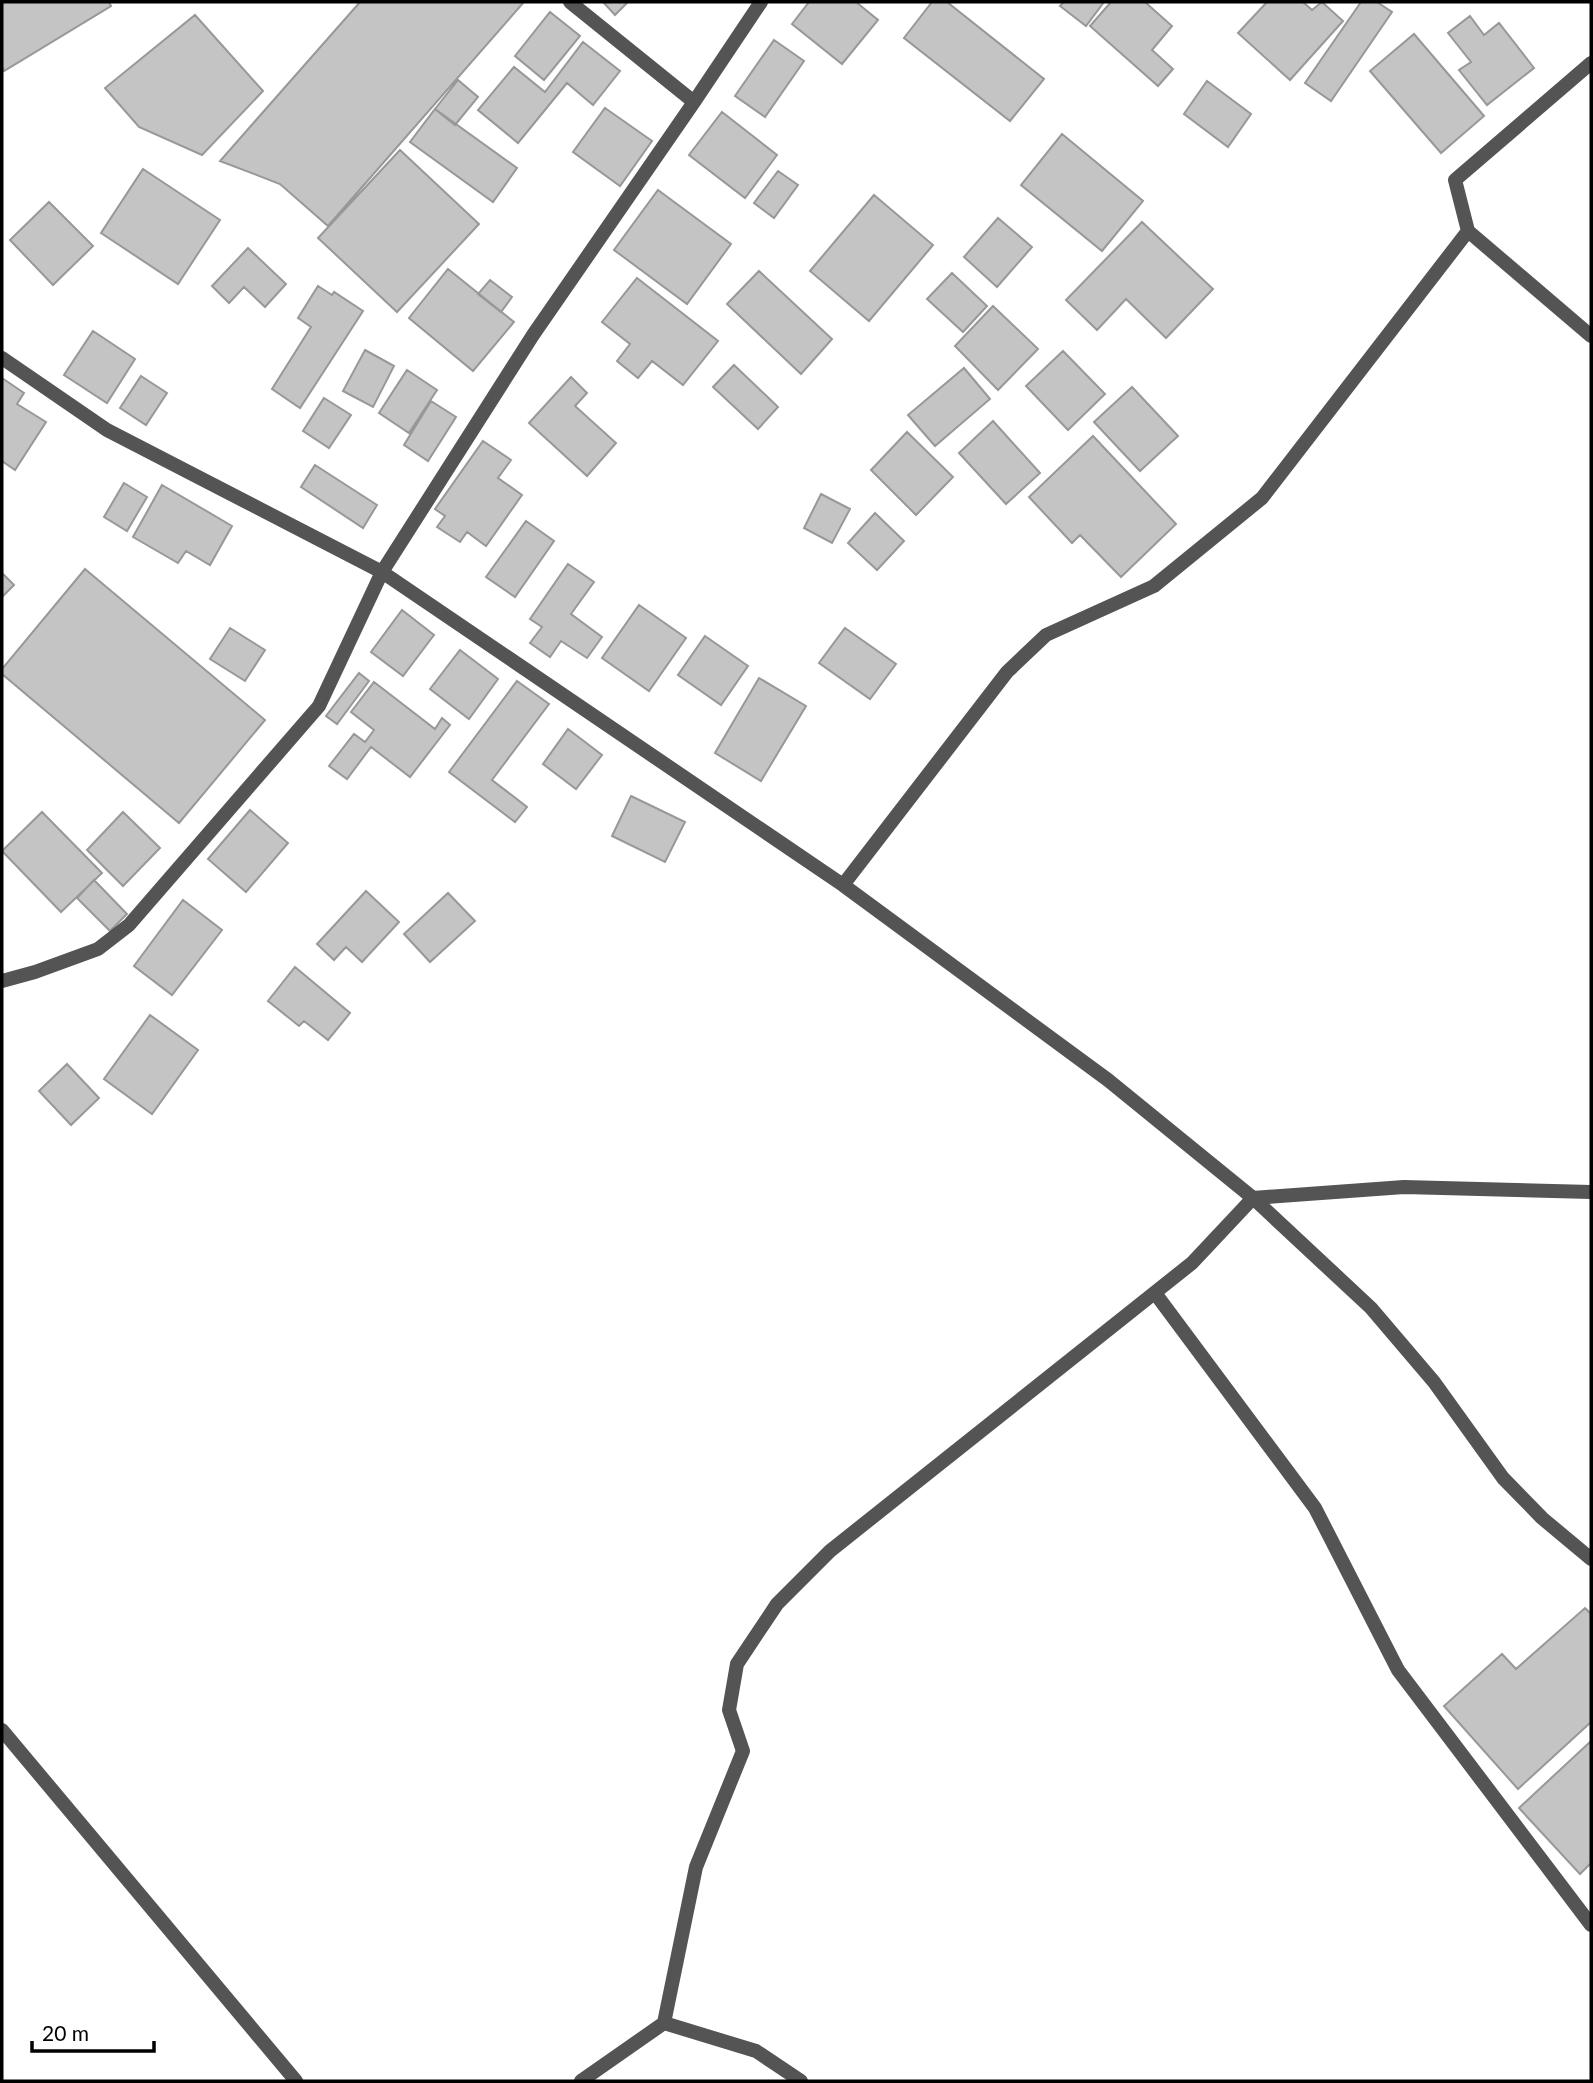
<svg xmlns="http://www.w3.org/2000/svg" width="1593" height="2083" font-family="Lato,sans-serif">
<rect width="100%" height="100%" fill="#fff"/>
<path fill="#c4c4c4" stroke="#989898" stroke-width="2" d="M2 2H109L111 6 4 71 2 67Z
M360 2H524L328 226 280 184 220 161Z
M603 2H628L615 15Z
M809 2H856L878 20 842 64 792 24Z
M932 2H947L1044 79 1010 121 904 38Z
M1064 2H1104L1086 26 1060 6Z
M1111 2H1145L1172 26 1152 50 1173 69 1158 86 1090 26Z
M1267 2H1303L1312 10 1322 2 1343 21 1290 80 1238 33Z
M1361 2H1377L1392 12 1331 101 1305 83Z
M550 12 580 36 544 80 515 56Z
M195 15 263 91 202 155 139 127 105 88Z
M1470 16 1484 35 1499 23 1534 68 1487 105 1459 70 1471 62 1448 33Z
M1414 34 1484 116 1441 153 1370 71Z
M774 40 804 61 765 117 735 96Z
M583 42 620 71 593 105 567 83 518 143 478 110 514 67 545 92Z
M458 80 478 97 455 125 435 109Z
M1207 81 1251 114 1228 147 1184 114Z
M605 108 652 141 620 186 573 152Z
M435 109 517 168 493 202 410 142Z
M722 112 777 155 745 198 689 155Z
M1062 134 1143 201 1102 251 1021 185Z
M400 150 479 224 397 312 318 238Z
M143 169 220 220 178 284 101 233Z
M778 171 798 185 774 218 754 203Z
M658 190 731 244 687 304 614 250Z
M874 195 933 245 869 321 810 271Z
M49 202 93 246 53 285 10 240Z
M998 218 1032 247 997 287 964 257Z
M1142 222 1213 289 1166 338 1126 299 1097 330 1066 300Z
M248 248 286 284 265 307 244 287 229 303 212 286Z
M448 269 514 322 473 371 409 318Z
M759 271 832 339 801 374 727 304Z
M952 273 987 306 963 332 927 299Z
M637 278 718 341 683 385 652 361 638 378 617 361 630 344 602 322Z
M490 280 512 297 501 312 478 294Z
M318 286 332 295 334 292 363 311 300 408 272 389 311 327 298 318Z
M993 306 1038 349 998 390 955 346Z
M93 331 135 359 107 403 64 375Z
M365 350 394 366 373 407 343 391Z
M1063 351 1105 394 1068 430 1026 386Z
M734 365 778 407 758 429 713 387Z
M964 368 990 399 935 446 908 415Z
M407 370 437 390 409 433 379 413Z
M141 376 167 393 146 425 120 408Z
M571 377 587 393 575 406 616 443 587 476 529 423Z
M2 378 24 393 17 404 46 422 15 470 2 461Z
M1132 387 1178 436 1140 471 1094 422Z
M324 398 351 415 329 448 303 431Z
M431 401 456 417 428 461 404 445Z
M993 421 1040 473 1006 504 959 453Z
M907 432 953 477 916 515 871 470Z
M1093 436 1176 524 1121 577 1080 535 1072 543 1029 497Z
M483 441 511 460 498 478 522 495 486 546 467 532 460 542 437 527 445 516 435 509Z
M315 465 377 505 363 528 301 487Z
M124 483 147 497 127 531 104 517Z
M162 485 232 526 210 565 186 551 178 563 133 537Z
M821 494 850 509 832 543 804 528Z
M875 513 904 541 877 570 848 543Z
M526 521 554 541 515 597 486 577Z
M568 564 594 582 571 614 602 637 587 658 561 641 550 657 530 643 542 627 530 619Z
M85 569 265 720 179 823 2 674V669Z
M2 573 14 585 2 597Z
M639 605 686 638 649 691 602 658Z
M402 610 434 635 403 676 371 652Z
M230 628 265 650 245 681 210 659Z
M845 628 896 664 870 699 819 663Z
M705 636 748 666 721 705 678 675Z
M460 650 498 679 469 719 430 689Z
M359 673 369 681 337 724 326 716Z
M759 678 806 706 761 781 715 753Z
M517 681 549 704 492 780 527 807 515 822 449 772Z
M374 682 435 729 442 718 450 725 410 777 371 747 347 779 329 766 354 734 365 742 374 730 351 712Z
M568 729 602 755 576 789 543 764Z
M631 796 685 822 665 862 612 836Z
M250 810 288 843 246 892 208 859Z
M42 812 102 873 61 912 2 851Z
M123 812 160 848 123 886 87 850Z
M94 880 127 914 110 931 77 898Z
M366 891 399 922 362 962 346 947 334 960 317 944Z
M448 893 475 921 430 962 404 934Z
M183 900 222 930 172 995 134 966Z
M295 967 350 1013 328 1040 304 1021 299 1026 268 1001Z
M150 1015 198 1050 152 1114 104 1079Z
M67 1064 99 1098 71 1125 39 1091Z
M1585 1608 1591 1614V1722L1518 1789 1444 1706 1502 1654 1516 1669Z
M1591 1741V1863L1580 1874 1519 1808Z"/>
<g fill="none" stroke-linecap="round" stroke-linejoin="round">
<path stroke="#545454" stroke-width="14" d="M570 2 694 102
M1591 63 1455 180 1468 231 1591 336
M2 358 107 430 382 572 843 885 1108 1080 1253 1198 1371 1308 1434 1382 1503 1478 1542 1518 1591 1559
M843 885 1007 672 1046 635 1154 586 1262 498 1468 231
M2 981 35 972 98 949 129 925 319 706 382 572 533 335 694 102 761 2
M1155 1293 1315 1508 1398 1670 1591 1925
M2 1730 296 2081
M664 2023 756 2051 801 2081
M581 2081 664 2023 696 1867 743 1751 729 1710 737 1664 777 1604 830 1551 1192 1263 1253 1198 1404 1187 1591 1192"/>
</g>
<rect width="1593" height="2083" fill="none" stroke="#000000" stroke-width="7"/>
<path d="M32 2041v10h122v-10" fill="none" stroke="#000000" stroke-width="3.5"/>
<text x="42" y="2041" font-size="21" fill="#000000" stroke="#ffffff" stroke-width="5" paint-order="stroke">20 m</text>
</svg>
